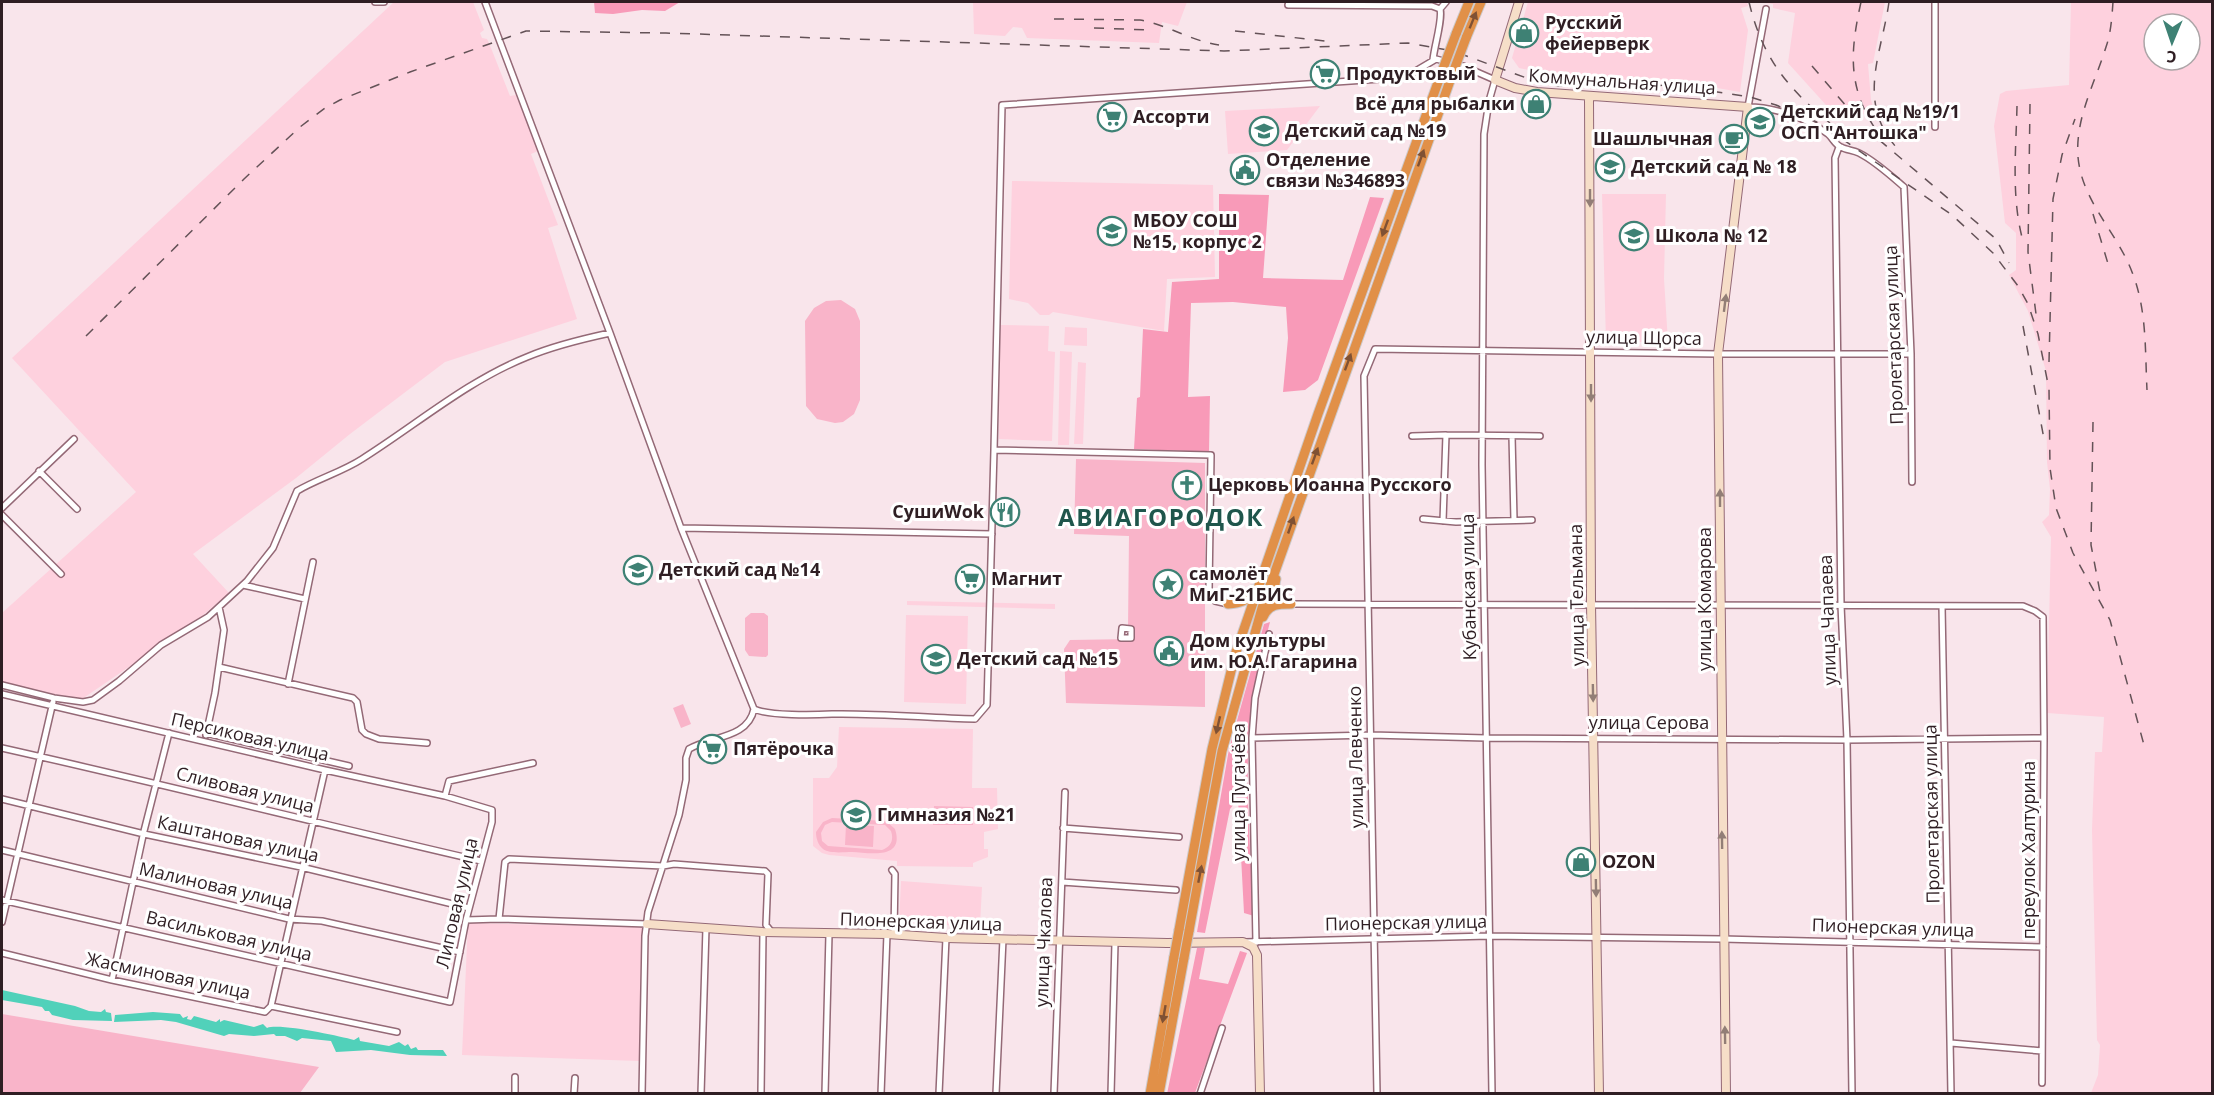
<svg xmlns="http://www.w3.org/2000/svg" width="2214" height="1095" font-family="'Open Sans',sans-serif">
<rect width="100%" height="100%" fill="#f9e5eb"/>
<path fill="#fed1de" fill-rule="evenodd" d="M394 2H473L484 30 480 33 482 38 487 39 489 43 510 96 516 95 538 151 531 154 558 225 548 228 577 319 445 362 350 434 296 478 193 554 229 593 196 621 82 699 26 689 2 682V613L136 492 12 358Z
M973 2H1187L1178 26 1162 22 1159 43 1027 38 1022 28 1013 27 1005 36 974 34Z
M1528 2H1749H1747L1748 6 1741 8 1748 30 1740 92 1677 81H1582L1519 68 1512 58Z
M1755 2H1885L1873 63 1868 64 1871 100 1875 115 1839 112 1826 105 1788 63 1795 13 1773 8V4Z
M2071 2H2212V1093H2091L2098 1075 2100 1045 2097 1040 2092 830 2095 752H2102L2104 717 2047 713 2051 537 2042 522 2049 515 2050 489 2047 462 2046 371 2028 311 2009 275 2016 270V233L2005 223 1994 126 2000 94 2006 91 2069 85ZM2154 24H2190V60H2154Z
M1320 106 1287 150 1228 154 1225 111Z
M1012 181 1213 185 1215 277 1167 279 1164 331 1053 312 1049 315H1040L1028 303 1009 299Z
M1602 194H1666L1664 279 1668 342H1606Z
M1000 325 1049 326 1048 351 1055 352 1052 441 999 439Z
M1065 327 1087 328V346L1064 345Z
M1060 351 1072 352 1069 445H1058Z
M1078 362 1086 363 1083 444H1074Z
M907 601 1055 604V609L907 605Z
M906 615 968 616 966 704 904 702Z
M839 727 973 729 972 788H997L998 829 984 832V849H988V857L973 863V867L897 866V861L829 855 822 853 813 846V778H829L837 767Z
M901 881 982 887 980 926 899 924Z
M468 923 644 927 639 1061 462 1055Z"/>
<path fill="#f9b4c9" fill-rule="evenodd" d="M841 300 855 309 860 321V400L854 414 843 422 835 423 817 419 806 406 805 321 814 308 826 301Z
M1076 459 1205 463V707L1066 703 1064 649 1070 640 1133 639 1128 628 1129 536 1074 534Z
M751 613H764L768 616V655L766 657 749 656 745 650V618Z
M683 704 691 724 681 728 673 708Z
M934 806 973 807V825H933Z
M832 818 886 821 895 829C905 860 869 853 852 852 843 852 830 854 823 849 818 845 816 838 816 832L823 822ZM832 822 885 825 891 831C894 840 891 847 882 850L828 846 822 841 821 833 825 825Z
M846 825 874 826 873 847 845 845Z
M2 1014 319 1067 300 1093H2Z"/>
<path fill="#f89ab8" d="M594 2H680L665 11 642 10 613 14 595 13Z
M1219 194 1269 195 1263 278 1343 280 1370 197 1384 198 1318 380 1305 390 1283 392 1288 338 1286 307 1233 302 1191 303 1188 397 1210 396 1209 452 1134 449 1137 398 1140 397 1143 329 1168 332 1172 282 1219 279Z
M1270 622C1263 650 1254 679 1251 708 1244 776 1250 847 1254 916L1244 913 1238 799 1230 809 1205 933 1197 932 1229 749 1264 624Z
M1197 948H1205L1199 979 1228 984 1240 951 1247 953 1195 1093 1167 1094Z"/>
<path fill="#51d1ba" d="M2 990 75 1006 89 1011 101 1012 105 1009 106 1012 111 1013 112 1021 73 1020 52 1015 49 1011H45L42 1007 2 1000Z
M153 1012 180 1014 183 1018 188 1016 187 1019 191 1020 194 1016 216 1022 220 1019V1022L224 1020 254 1027 263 1024 267 1028C280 1023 338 1036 354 1040L359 1037 360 1041 389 1046 399 1042 405 1046 408 1044 411 1049 416 1047 418 1050H443L447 1056 410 1055 371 1050 336 1052 331 1041 302 1038 297 1041 285 1036H276L274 1034 254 1036 229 1034 224 1036 176 1022 161 1020 114 1022 115 1015Z"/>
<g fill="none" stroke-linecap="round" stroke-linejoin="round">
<g stroke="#946976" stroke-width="8">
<path id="street" d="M375 2H384
M485 2 610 333 681 528 754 709C769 716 814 715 832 714 879 713 928 718 975 719L987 705 994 450 1211 455 1209 591 1215 601 1228 604
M1288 5 1432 6 1440 9
M1766 9 1748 107C1774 107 1807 118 1828 134 1833 138 1835 145 1841 147 1846 150 1853 150 1859 153 1875 161 1890 175 1904 187L1911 354 1912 482
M1433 60C1434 47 1443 19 1440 9L1446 2
M1935 127V2
M1839 147 1835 158 1841 605 1847 740 1852 1094
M1412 436 1446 435
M1512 436 1514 520
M994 450 1002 105 1395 78 1414 72 1436 59 1463 66 1495 80 1489 101 1484 134 1482 465 1492 1094
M39 471 77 509
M2 508 74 439
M2 515 61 574
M1423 519 1456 522 1532 520
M1443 521 1446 435 1540 436
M681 528 992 534
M243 585 305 599
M1291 604 2023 606 2035 611 2043 617 2044 738 2042 1083
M1942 606 1951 1094
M1122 628 1131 629V638H1121Z
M219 667 353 698 357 702 362 730 366 734 379 739 427 743
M288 684 313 562
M2 685 54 698 83 702 93 700 119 681 161 645 208 617 247 581 273 548 297 491C317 479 342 472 362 459 416 425 467 381 527 357 553 346 582 339 610 333
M2 694 325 770 445 796 492 810V822L466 920 450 1002 2 900
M206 733 349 766
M206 735 215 693 224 630 219 607
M1252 738 1371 735 1486 738 1847 740 2044 738
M2 748C162 784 321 824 481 861
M445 796 449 781 533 763
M2 799 144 834 301 867 469 908
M1063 828 1179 837
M2 850 289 919 322 921 460 952
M892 870 895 874 894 934
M1062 882 1176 890
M499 919 505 862 509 859 663 866 674 864 765 871 768 874 766 925 770 930
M466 920 499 919 647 924
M2 922 53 702
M1245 942 1489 936 1723 939 2043 947
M1256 943 1252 738 1255 698 1269 634
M2 953 112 980 265 1012 271 1006 397 1032
M112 980 144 831 169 733
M271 1006 325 770
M1951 1043 2042 1051
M515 1094V1077
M574 1094 575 1078
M642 1094 645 936 648 912 679 815 686 780V758L689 749C710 736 748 739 754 709
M701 1094 706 928
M761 1094 763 932
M825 1094 829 934
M881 1094 887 934
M939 1094 946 938
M996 1094 1003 939
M1054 1094 1065 792
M1111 1094 1115 943
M1200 1094 1222 1028
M1377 1094 1364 376 1375 349 1718 354H1911"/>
</g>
<g stroke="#946976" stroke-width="10">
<path id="secondary" d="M1519 2 1495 80 1515 88 1537 92 1748 107 1718 354 1726 1094
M1589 97 1591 604 1599 1094
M647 924 763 932 887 934 946 938 1167 943 1243 942 1253 947 1257 955 1260 1094"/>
</g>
<g stroke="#cdc9ca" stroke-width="11">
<path id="highway" d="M1456 34 1469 2
M1466 38 1481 2
M1276 579C1273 590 1277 599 1288 603
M1228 604C1239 603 1248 602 1252 590
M1263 617C1269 604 1278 604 1291 604
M1179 930 1212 749 1235 655 1318 414 1441 74
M1189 931 1222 751 1262 608 1451 78
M1150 1094 1174 957
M1159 1094 1184 958"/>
</g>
<use href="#street" stroke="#fff" stroke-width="5"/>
<use href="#secondary" stroke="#f6dec8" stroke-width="8"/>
<use href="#highway" stroke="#e19048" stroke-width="9"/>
<path stroke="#645257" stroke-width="1.5" stroke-dasharray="10 10" stroke-linecap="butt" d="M1749 2C1762 57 1787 88 1830 123
M1861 2C1850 52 1847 88 1878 133
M1889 2C1882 53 1856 101 1896 147
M2113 2C2112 16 2111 33 2106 47 2095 83 2075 118 2078 157 2082 202 2117 232 2132 272 2147 309 2145 351 2147 390
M1054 19 1140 20C1168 25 1191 41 1219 45
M1094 28 1151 30
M1235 31 1325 41
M1812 66 1864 127 1996 239 2009 263
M2030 104 2028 252 2036 314
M2017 106C2016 150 2011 198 2023 241
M2093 214 2109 267
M2023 326 2044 439
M86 336 244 179 300 127 325 108 340 100 410 72 526 31 666 33 1224 51 1408 43 1453 51 1532 80 1558 86 1590 88 1673 85 1750 97 1776 105 1819 123 1952 215 1993 253 2018 286 2028 304 2038 334 2049 389 2050 468 2056 508 2073 553 2110 620 2144 745
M2049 362 2053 199 2062 155 2075 119
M2093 422 2091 545 2100 592"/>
<g stroke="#cdc9ca" stroke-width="11" stroke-linecap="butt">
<path id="highway-bridge" d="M1441 74 1456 34
M1451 78 1466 38
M1174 957 1179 930
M1184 958 1189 931"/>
</g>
<use href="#highway-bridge" stroke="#e19048" stroke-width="9"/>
</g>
<defs><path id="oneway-solid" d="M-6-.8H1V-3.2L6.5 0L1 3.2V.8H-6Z" transform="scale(1.5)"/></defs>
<g fill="#7f5134">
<use href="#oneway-solid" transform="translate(1473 20) rotate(-68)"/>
<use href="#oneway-solid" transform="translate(1421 158) rotate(-70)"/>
<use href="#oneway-solid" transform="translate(1385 228) rotate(110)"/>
<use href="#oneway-solid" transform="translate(1348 362) rotate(-70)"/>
<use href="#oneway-solid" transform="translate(1315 456) rotate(-70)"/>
<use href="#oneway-solid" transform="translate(1291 525) rotate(-71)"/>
<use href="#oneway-solid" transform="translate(1218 725) rotate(103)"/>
<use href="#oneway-solid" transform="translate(1200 874) rotate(-79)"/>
<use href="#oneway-solid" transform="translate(1164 1014) rotate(100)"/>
</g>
<g fill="#927e76">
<use href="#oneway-solid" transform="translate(1590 198) rotate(90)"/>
<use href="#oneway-solid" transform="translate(1725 303) rotate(-83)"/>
<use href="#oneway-solid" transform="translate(1591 393) rotate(90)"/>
<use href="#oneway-solid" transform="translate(1720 498) rotate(-90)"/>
<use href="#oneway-solid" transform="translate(1593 693) rotate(89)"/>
<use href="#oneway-solid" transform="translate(1722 840) rotate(-91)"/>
<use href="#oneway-solid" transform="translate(1596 888) rotate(89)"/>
<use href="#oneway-solid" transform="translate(1725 1035) rotate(-91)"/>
</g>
<defs>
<g id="shop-ring" transform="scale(1.5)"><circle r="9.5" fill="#fff" stroke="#3e8174" stroke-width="1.5"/><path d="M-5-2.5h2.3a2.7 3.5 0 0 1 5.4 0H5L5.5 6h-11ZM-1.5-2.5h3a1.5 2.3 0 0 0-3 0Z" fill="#3e8174"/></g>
<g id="supermarket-ring" transform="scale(1.5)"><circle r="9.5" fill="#fff" stroke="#3e8174" stroke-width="1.5"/><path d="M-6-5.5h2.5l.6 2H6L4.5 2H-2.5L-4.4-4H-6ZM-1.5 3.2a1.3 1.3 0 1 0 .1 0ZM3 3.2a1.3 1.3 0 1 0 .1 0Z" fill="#3e8174"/></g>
<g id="school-ring" transform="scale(1.5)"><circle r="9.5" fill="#fff" stroke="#3e8174" stroke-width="1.5"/><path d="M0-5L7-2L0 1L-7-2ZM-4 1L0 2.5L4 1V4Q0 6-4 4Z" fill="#3e8174"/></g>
<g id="cafe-ring" transform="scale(1.5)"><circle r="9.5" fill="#fff" stroke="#3e8174" stroke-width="1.5"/><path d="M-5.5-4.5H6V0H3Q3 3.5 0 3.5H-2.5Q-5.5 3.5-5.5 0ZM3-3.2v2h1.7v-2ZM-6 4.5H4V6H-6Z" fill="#3e8174"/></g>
<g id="civic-ring" transform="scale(1.5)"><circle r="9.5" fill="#fff" stroke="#3e8174" stroke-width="1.5"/><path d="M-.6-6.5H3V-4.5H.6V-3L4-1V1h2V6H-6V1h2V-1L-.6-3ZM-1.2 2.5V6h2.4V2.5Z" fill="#3e8174"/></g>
<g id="church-ring" transform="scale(1.5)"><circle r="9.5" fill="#fff" stroke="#3e8174" stroke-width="1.5"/><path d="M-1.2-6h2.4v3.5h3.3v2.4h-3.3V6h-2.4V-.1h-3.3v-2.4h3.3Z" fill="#3e8174"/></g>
<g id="restaurant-ring" transform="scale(1.5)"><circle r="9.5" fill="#fff" stroke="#3e8174" stroke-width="1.5"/><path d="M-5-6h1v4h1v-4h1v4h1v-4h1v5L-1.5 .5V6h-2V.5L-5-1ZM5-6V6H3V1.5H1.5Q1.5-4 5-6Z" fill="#3e8174"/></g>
<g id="sight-ring" transform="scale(1.5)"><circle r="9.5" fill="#fff" stroke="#3e8174" stroke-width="1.5"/><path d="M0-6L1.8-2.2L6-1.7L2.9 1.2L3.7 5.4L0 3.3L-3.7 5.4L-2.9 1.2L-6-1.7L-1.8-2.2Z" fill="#3e8174"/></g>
</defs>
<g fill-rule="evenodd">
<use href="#shop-ring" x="1524" y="33"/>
<use href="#supermarket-ring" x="1325" y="74"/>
<use href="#shop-ring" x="1536" y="104"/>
<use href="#supermarket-ring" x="1112" y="117"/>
<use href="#school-ring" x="1760" y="122"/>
<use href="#school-ring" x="1264" y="131"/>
<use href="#cafe-ring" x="1734" y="139"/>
<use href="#school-ring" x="1610" y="167"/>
<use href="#civic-ring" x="1245" y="170"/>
<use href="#school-ring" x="1112" y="231"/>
<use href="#school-ring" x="1634" y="236"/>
<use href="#church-ring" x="1187" y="485"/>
<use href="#restaurant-ring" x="1005" y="512"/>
<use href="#school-ring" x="638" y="570"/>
<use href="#supermarket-ring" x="970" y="579"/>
<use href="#sight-ring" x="1168" y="584"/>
<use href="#civic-ring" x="1169" y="651"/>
<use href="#school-ring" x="936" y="659"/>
<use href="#supermarket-ring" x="712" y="749"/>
<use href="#school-ring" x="856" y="815"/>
<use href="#shop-ring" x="1581" y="862"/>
</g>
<g text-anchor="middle" stroke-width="6" stroke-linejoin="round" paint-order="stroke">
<g font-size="18" font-weight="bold" fill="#2f1e23" stroke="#fff" text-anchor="start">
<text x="1545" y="29">Русский<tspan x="1545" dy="21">фейерверк</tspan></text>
<text x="1346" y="80">Продуктовый</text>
<text x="1515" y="110" text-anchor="end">Всё для рыбалки</text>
<text x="1781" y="118">Детский сад №19/1<tspan x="1781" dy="21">ОСП "Антошка"</tspan></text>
<text x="1133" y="123">Ассорти</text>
<text x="1285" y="137">Детский сад №19</text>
<text x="1713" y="145" text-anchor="end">Шашлычная</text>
<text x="1266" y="166">Отделение<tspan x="1266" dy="21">связи №346893</tspan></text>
<text x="1631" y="173">Детский сад № 18</text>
<text x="1133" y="227">МБОУ СОШ<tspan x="1133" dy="21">№15, корпус 2</tspan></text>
<text x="1655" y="242">Школа № 12</text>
<text x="1208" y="491">Церковь Иоанна Русского</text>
<text x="984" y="518" text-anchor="end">СушиWok</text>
<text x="659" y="576">Детский сад №14</text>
<text x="1189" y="580">самолёт<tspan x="1189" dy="21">МиГ-21БИС</tspan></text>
<text x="991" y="585">Магнит</text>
<text x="1190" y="647">Дом культуры<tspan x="1190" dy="21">им. Ю.А.Гагарина</tspan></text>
<text x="957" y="665">Детский сад №15</text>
<text x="733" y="755">Пятёрочка</text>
<text x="877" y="821">Гимназия №21</text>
<text x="1602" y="868">OZON</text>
</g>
<g font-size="18" fill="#2f1e23" stroke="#fff">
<text transform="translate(1622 82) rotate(4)" y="6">Коммунальная улица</text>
<text transform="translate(1894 335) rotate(-92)" y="6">Пролетарская улица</text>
<text transform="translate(1644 338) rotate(1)" y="6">улица Щорса</text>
<text transform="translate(1469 587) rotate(-91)" y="6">Кубанская улица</text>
<text transform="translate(1577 595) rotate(-91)" y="6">улица Тельмана</text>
<text transform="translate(1705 599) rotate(-90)" y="6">улица Комарова</text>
<text transform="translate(1828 620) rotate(-92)" y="6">улица Чапаева</text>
<text x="1649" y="729">улица Серова</text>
<text transform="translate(250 737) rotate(13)" y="6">Персиковая улица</text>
<text transform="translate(1356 757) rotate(-91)" y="6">улица Левченко</text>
<text transform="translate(245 790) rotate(14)" y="6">Сливовая улица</text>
<text transform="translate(1239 792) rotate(-90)" y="6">улица Пугачёва</text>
<text transform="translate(1932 814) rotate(-91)" y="6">Пролетарская улица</text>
<text transform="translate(238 839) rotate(12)" y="6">Каштановая улица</text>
<text transform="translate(2029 850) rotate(-90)" y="6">переулок Халтурина</text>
<text transform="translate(216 886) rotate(13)" y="6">Малиновая улица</text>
<text transform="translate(457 903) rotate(-77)" y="6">Липовая улица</text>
<text transform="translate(921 922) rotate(2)" y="6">Пионерская улица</text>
<text transform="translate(1406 923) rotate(-1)" y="6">Пионерская улица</text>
<text transform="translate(1893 928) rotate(2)" y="6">Пионерская улица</text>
<text transform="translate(229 936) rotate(13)" y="6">Васильковая улица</text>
<text transform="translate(1044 942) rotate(-88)" y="6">улица Чкалова</text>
<text transform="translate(168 976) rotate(12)" y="6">Жасминовая улица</text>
</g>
<g font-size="24" font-weight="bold" letter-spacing="1.5" fill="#1f564c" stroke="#fff">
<text x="1161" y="526">АВИАГОРОДОК</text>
</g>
</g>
<rect width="2214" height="1095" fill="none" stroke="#2f1e23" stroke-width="6"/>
<g transform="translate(2172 42) rotate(182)"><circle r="28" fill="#ffffff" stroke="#aca5a7" stroke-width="1.5"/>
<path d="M0-4.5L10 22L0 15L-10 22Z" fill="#3e8174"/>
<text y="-9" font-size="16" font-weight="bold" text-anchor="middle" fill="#2f1e23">С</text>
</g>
</svg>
